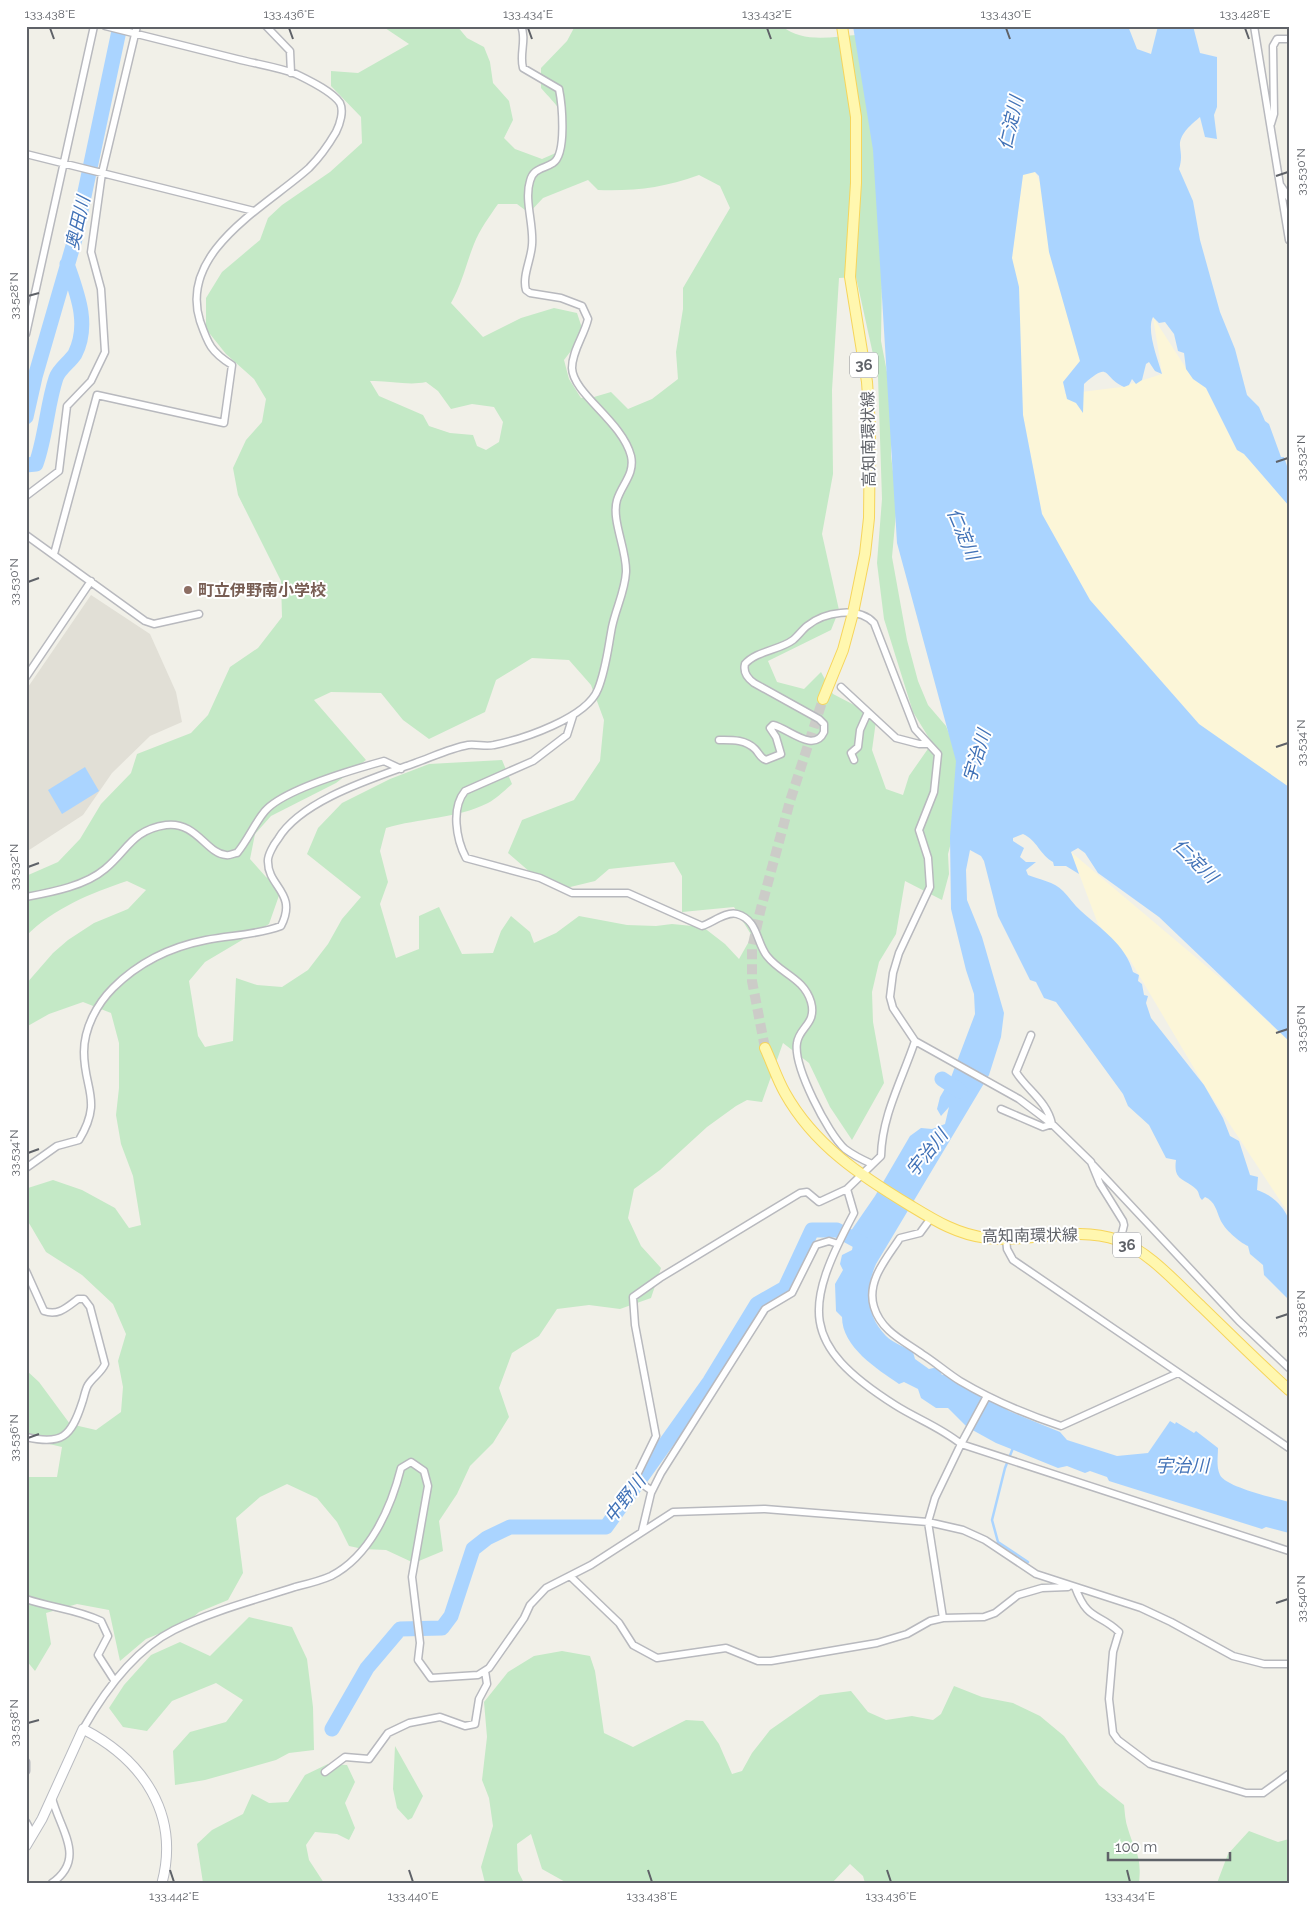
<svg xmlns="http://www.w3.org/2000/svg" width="1315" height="1909" font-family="Raleway,'Noto Sans JP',sans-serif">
<rect width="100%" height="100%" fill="#f1f0e8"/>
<path fill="#e1dfd6" d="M91 595 150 634 176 692 182 722 150 736 112 773 83 815 26 852V690Z"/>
<path fill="#c4e9c6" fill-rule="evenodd" d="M359 26H457L467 38 484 47 490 62 493 83 509 101 513 120 504 138 515 149 542 159 558 152C570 116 565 115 541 88V68L567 41 575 26H782C802 43 831 37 856 35L868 62 882 274 881 341 891 393V456L897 502 892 557 907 640 918 681 928 705 946 726 956 751 962 774 954 831 948 854 949 874 942 900 905 881 896 934 879 962 872 992 873 1022 884 1083 852 1140 830 1107 809 1063 783 1043 762 1102 747 1100 736 1106 707 1127 660 1170 634 1189 628 1218 641 1246 661 1268 651 1298 620 1309 589 1305 557 1309 539 1336 512 1353 499 1388 509 1417 493 1443 470 1466 457 1494 439 1521 443 1551 414 1563 386 1550 363 1549 349 1546 337 1522 317 1498 287 1484 260 1497 236 1518 243 1573 228 1600 199 1612 188 1622 146 1639 120 1661 109 1610 77 1604 46 1613 51 1644 35 1671 26 1660V1477H57L62 1447 32 1440 26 1437V1370L39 1382 70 1424 96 1430 121 1412 123 1387 118 1361 126 1334 113 1304 82 1275 46 1252 26 1218 28 1188 53 1180 82 1190 115 1208 129 1228 141 1225 133 1176 121 1144 116 1115 119 1088V1043L111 1013 83 1002 49 1014 26 1027V984L53 953 68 940 94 923 128 909 146 890 127 881C91 893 54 908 26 936V876L58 862 80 839 101 804 131 773 137 754 191 733 208 715 230 667 258 648 282 617 281 581 238 495 233 468 246 440 262 422 266 399 254 379 226 354 206 329V298L222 272 260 240 268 218 282 205 330 172 362 143 361 117 331 86V71L358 73 409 44 385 28ZM699 175 720 186 730 208 683 288V309L676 352 678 379 652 399 628 409 611 392 594 397 581 398 569 379 564 360 584 334 577 313 554 308 521 318 483 337 451 303C462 284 466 264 474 244 480 229 489 217 498 204H517L529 213 543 198 588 180 598 190C636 191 663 188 699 175ZM856 277 878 377 882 499 877 563 884 619 913 712 932 743 909 776 903 795 886 789 872 750 876 721 860 708 833 694 821 672 804 689 777 682 768 661 831 630 839 610 822 534 833 474 832 390 839 278ZM370 381C389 380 407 386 426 382L438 391 451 409 472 404 494 407 503 422 499 442 486 450 477 446 473 435 450 433 429 426 423 415 379 396ZM532 658 569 660 591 685 604 720 600 761 574 800 522 820 508 853 530 872 558 890 595 881 609 869 674 862 682 876V912L734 907 752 936 739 959 725 944 703 927 672 924 656 926 627 925 579 916 556 933 534 943 530 932 511 916 501 931 493 953 462 954 439 907 419 916V949L396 958 380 904 388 882 380 851 386 828C419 818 456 819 488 803 496 799 505 790 512 784L502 760 429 764 390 779 342 803 318 828 307 854 361 897 342 919 328 944 308 970 282 987 257 985 236 978 233 1041 205 1047 198 1036 189 981 205 962 269 924 282 887 266 877 250 859 255 834 271 816 336 783 366 760 314 700 331 692 381 693 403 720 429 739 485 712 496 680Z
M249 1617 292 1627 307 1659 313 1707 314 1750 289 1753 276 1760 205 1780 175 1785 173 1751 190 1732 226 1722 243 1700 216 1683 172 1701 147 1731 123 1727 109 1708 124 1685 151 1655 180 1642 210 1656Z
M562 1651 590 1656 595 1671 604 1733 633 1747 686 1720 703 1721 719 1744 732 1774 742 1771 752 1753 770 1730 820 1695 851 1691 868 1712 886 1720 912 1716 933 1720 941 1714 954 1686 982 1697 1013 1703 1040 1716 1064 1736 1099 1785 1124 1805C1125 1813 1125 1821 1128 1829 1135 1853 1142 1854 1139 1883H865L863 1876 850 1864 832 1883H567L542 1869 531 1834 517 1844 518 1871 524 1883H485L481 1867 493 1826 489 1798 482 1780 487 1737 484 1702 508 1672 534 1656Z
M395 1746 423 1796 412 1818 408 1820 397 1808 393 1789Z
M328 1764 347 1765 355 1782 345 1803 355 1828 349 1840 337 1834 315 1832 306 1845 309 1860 324 1883H203L197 1844 212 1830 243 1814 252 1794 269 1803 288 1802 305 1775Z
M1249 1831 1278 1842 1289 1839V1883H1217L1228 1854Z"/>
<path fill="#fcf6d8" d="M1035 172 1040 182 1080 361 1063 382 1065 394 1121 387 1162 374 1153 317 1193 379 1206 388 1237 450 1244 454 1289 506V793L1199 724 1090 600 1042 514 1023 415 1012 257 1023 174Z
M1071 852 1225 982 1289 1041V1214L1204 1085 1130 960 1098 924Z"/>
<path fill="#aad4ff" d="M853 26H1128L1137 49 1151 54 1158 26H1193L1200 53 1217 57V107L1214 115 1217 139 1205 137 1200 117C1192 124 1179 134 1180 146 1181 155 1182 159 1179 169L1193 201 1200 240 1220 312 1235 349 1247 395 1259 407 1265 421 1269 424 1281 457H1284L1289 472V506L1244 454 1237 450 1206 388 1193 379 1186 369 1184 353 1178 351 1174 334 1165 322 1159 323 1153 317C1146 330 1158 360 1162 374L1155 371 1149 362 1146 364 1142 380 1136 384 1132 379 1129 385 1124 387C1102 377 1111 360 1084 384L1083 413 1076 403 1067 399 1063 382 1080 361 1049 252 1039 176 1035 172 1023 175 1012 258 1019 287 1023 415 1042 514 1090 600 1199 724 1289 787V1041L1159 917 1098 873 1085 853 1078 848 1071 852 1079 874 1066 866H1054L1053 862C1040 855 1037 840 1023 834L1013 838V841L1024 848 1020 857 1026 862H1036L1026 870 1028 875C1038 879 1055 882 1063 891 1069 897 1074 905 1081 911 1100 928 1126 945 1133 972L1139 975 1138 981 1142 984 1144 995 1148 996 1146 1003 1151 1018 1204 1085 1223 1118 1230 1136 1239 1141 1250 1175 1258 1177 1257 1190C1270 1194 1283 1205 1288 1218 1292 1225 1289 1287 1289 1300L1264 1275 1263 1265 1250 1254 1248 1246C1239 1242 1224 1229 1220 1219 1217 1212 1215 1201 1205 1197L1202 1200C1198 1196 1200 1193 1196 1189 1184 1178 1173 1181 1176 1160L1166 1158 1149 1125 1128 1106 1123 1094 1056 1002 1044 998 1036 982 1030 980 998 916 984 861 981 856 970 850 966 870 967 900 982 937 1004 1013 1001 1037 989 1075 876 1264C865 1289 866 1316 886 1336 893 1343 905 1347 913 1352L915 1359 929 1369 938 1367 942 1375 948 1373 1009 1411 1060 1432 1067 1440 1117 1456 1148 1453 1170 1421 1175 1424 1176 1422 1194 1433 1196 1431 1218 1448C1218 1456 1216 1467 1220 1475 1226 1487 1274 1498 1289 1502V1533L1266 1527 1262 1529 1109 1481 1107 1477 1090 1471 1085 1473 1067 1466 1058 1468 996 1443 967 1427 948 1408H936L921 1398 918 1389 904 1382 899 1384C877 1369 842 1347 842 1317L836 1311 835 1284 843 1270 840 1264 842 1255 852 1250 853 1245 846 1238 875 1196 910 1136 921 1128 932 1129 945 1124 949 1107 941 1116 937 1109 940 1097 950 1080 975 1014 974 994 966 970 951 909 950 837 956 761 897 543 873 150Z
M85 767 99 791 62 814 48 790Z"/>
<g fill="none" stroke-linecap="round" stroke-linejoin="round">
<path stroke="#aad4ff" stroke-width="2.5" d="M1013 1448 1005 1468 992 1520 998 1542 1028 1562"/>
<path stroke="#aad4ff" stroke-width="15" d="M26 417 35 377 75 239 120 26
M26 465 36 464C46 436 47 405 56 378 59 369 70 362 75 354 90 324 77 293 67 264
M942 1079 960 1091
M332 1729 367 1668 400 1629 442 1628 451 1616 473 1549 487 1538 510 1527H606L710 1381 757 1304 785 1288 812 1230H837L865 1245"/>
<path stroke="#ccccc8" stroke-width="10" stroke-dasharray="10 5" stroke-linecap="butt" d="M765 1048 752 981V949L760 912 790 801 823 699"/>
<g stroke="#b8b9be" stroke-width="9">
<path id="street" d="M266 26 290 51 291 73
M1254 26 1289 240
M1271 124 1274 114 1273 46 1277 39H1289
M26 154 254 211
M1281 186 1289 198
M26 334 94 26
M26 496 59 471 67 406 91 381 105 352 101 289 91 252 102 173 137 26
M26 535 145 621 154 624 199 614
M54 554 97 395 224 423 232 365C211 352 208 344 200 321 178 251 267 206 309 168 319 158 329 144 336 132 340 124 344 111 340 103 332 91 308 80 296 74 278 67 256 64 237 59 193 48 149 37 105 26
M26 677 91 581
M841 687 896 738 919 744H928
M573 716 567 735 533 761 465 791C451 808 456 839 466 858L540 878 572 893H628L702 926C712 923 726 911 737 914 758 920 756 942 767 956 781 974 804 978 811 1002 817 1024 799 1027 797 1043 793 1066 828 1134 845 1149 853 1155 863 1160 872 1164
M719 740C731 740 745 739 755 749 759 753 760 758 766 760L781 754 776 737 770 728 773 725C788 728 814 754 824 732V724L819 719 754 683C747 678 743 672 745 664 756 651 780 650 793 640 798 636 802 630 807 626 824 612 858 606 874 623L915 729 938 754 934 792 919 830 928 858 930 887 899 953 893 973 890 997 893 1008 915 1041 1019 1099 1052 1124 1091 1162 1100 1184 1123 1221 1124 1225 1120 1241
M854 760 851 753 858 747 860 730 868 712
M26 897C52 892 85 886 105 869 128 850 132 830 166 825 196 821 207 854 226 855 229 856 234 853 237 853 248 840 254 824 265 811 284 789 355 769 384 761L401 769
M1001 1109 1043 1127 1052 1124C1047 1101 1027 1090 1016 1072L1031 1035
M1093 1165 1239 1321 1289 1368
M26 1168 57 1146 79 1140C103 1100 84 1090 84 1052 84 1028 97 1004 113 988 140 961 170 947 206 940 232 935 257 935 281 926 298 893 268 887 268 862 267 856 274 844 278 839 301 800 374 778 415 763 432 757 451 748 468 745 477 744 486 747 494 745 523 739 587 718 598 689 606 669 608 648 612 627 616 608 625 591 626 572 627 550 611 520 617 500 622 484 635 474 631 456 622 421 573 394 572 368 572 351 584 336 588 319L582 306 561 298 530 293 526 290C522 276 531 260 532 245 534 225 524 200 530 181 533 168 544 169 553 163 567 154 562 104 559 89L523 68C519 54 527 39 521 26
M847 1189 854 1213C804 1307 799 1344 895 1405 917 1419 940 1427 961 1444L1289 1551
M931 1218 920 1233 900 1238C887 1258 866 1281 874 1307 881 1331 904 1341 922 1354 935 1362 947 1373 960 1381 992 1400 1025 1414 1061 1426L1178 1373
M1006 1238 1007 1249 1013 1260 1289 1448
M26 1271 44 1311C58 1316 66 1308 78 1299H84L90 1307 105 1364C101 1373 93 1377 88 1385 85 1390 84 1398 82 1403 71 1437 62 1445 26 1437
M652 1491 635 1479 656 1436 635 1325 633 1297 660 1278 800 1193 807 1192 819 1202 847 1189 881 1156C882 1115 902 1080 915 1041
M642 1531 651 1493 661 1473 765 1309 792 1293 816 1245 829 1241 838 1244
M570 1576 619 1623 633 1645 657 1658 726 1648 758 1661H771L877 1643 907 1634 930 1621 943 1618 984 1617 995 1613 1018 1595 1042 1588 1068 1587
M1075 1587C1088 1622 1098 1612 1119 1632L1113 1652 1109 1699 1113 1733 1118 1740 1150 1764 1246 1793H1263L1289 1774
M26 1599C52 1608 76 1609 101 1621L108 1636 98 1655 114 1680
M943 1618 928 1522 935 1498 961 1444 987 1396
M83 1729C104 1692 134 1650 174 1630 212 1611 255 1600 295 1587 307 1584 320 1581 331 1576 370 1556 391 1508 401 1468L411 1462 424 1471 428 1486 412 1577 420 1643 418 1660 431 1678 478 1675 489 1668 524 1618 530 1605 546 1588 591 1565 673 1512 765 1509 928 1522 963 1530 985 1540 1036 1574 1141 1608 1171 1622 1233 1656 1264 1664H1289
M26 1762V1771
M325 1772 345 1757 369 1759 388 1733 409 1723 440 1717 465 1726 475 1724 479 1699 487 1684 485 1671
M52 1798C60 1830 87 1858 52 1883
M26 1822 33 1835"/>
</g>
<g stroke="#b9bbc1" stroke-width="11">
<path id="secondary" d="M26 1846 42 1819 83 1729C143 1760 180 1814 162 1883"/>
</g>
<g stroke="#f6d55c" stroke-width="12">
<path id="primary" d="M823 699 843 650 853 613 865 554 869 518 870 426 867 382 850 277 856 183V117L842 26
M765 1048C772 1063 777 1079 785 1093 814 1145 861 1176 911 1206 934 1220 958 1235 987 1238 1031 1243 1075 1225 1118 1240 1150 1252 1177 1284 1201 1306 1230 1334 1259 1363 1289 1390"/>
</g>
<use href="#street" stroke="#fff" stroke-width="6"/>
<use href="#secondary" stroke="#fff" stroke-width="9"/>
<use href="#primary" stroke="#fff7af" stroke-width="10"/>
</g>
<path fill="none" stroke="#5f6268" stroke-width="2" d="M50 28 54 39M289 28 293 39M528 28 532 39M767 28 771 39M1006 28 1010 39M1245 28 1249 39M1276 176 1288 172M28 296 39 293M1276 462 1288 458M28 582 39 578M1276 747 1288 743M28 867 39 863M1276 1033 1288 1029M28 1153 39 1149M1276 1318 1288 1314M28 1438 39 1434M1276 1603 1288 1599M28 1723 39 1720M170 1870 174 1882M409 1870 413 1882M648 1870 652 1882M887 1870 891 1882M1127 1870 1130 1882"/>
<circle fill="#8d6e63" stroke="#fff" stroke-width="2" cx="188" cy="590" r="5"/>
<g text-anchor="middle" stroke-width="4" stroke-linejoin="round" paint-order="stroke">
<g fill="#fff" stroke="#8f9195" stroke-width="1">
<rect x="850" y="352.5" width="28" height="25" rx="4"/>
<rect x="1113" y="1232.5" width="28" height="25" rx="4"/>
</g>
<g font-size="15" font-weight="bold" fill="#5f6268">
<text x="864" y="370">36</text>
<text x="1127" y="1250">36</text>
</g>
<g font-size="16" fill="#5f6268" stroke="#fff">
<text transform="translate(868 439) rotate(-91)" y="6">高知南環状線</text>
<text transform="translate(1030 1235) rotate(-1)" y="6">高知南環状線</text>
</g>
<g font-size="16" font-weight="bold" fill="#785e54" stroke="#fff" text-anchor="start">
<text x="198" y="596">町立伊野南小学校</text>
</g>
<g font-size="18" font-style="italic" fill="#4172b7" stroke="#fff">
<text transform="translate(1011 123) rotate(-77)" y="6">仁淀川</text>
<text transform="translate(78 223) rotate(-77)" y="6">奥田川</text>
<text transform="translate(963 534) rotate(67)" y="6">仁淀川</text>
<text transform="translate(977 756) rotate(-73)" y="6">宇治川</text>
<text transform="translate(1195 861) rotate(44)" y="6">仁淀川</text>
<text transform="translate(927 1153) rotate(-51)" y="6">宇治川</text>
<text x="1182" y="1472">宇治川</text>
<text transform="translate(625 1499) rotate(-52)" y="6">中野川</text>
</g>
</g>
<rect width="1315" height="1909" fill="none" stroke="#ffffff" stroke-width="55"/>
<path d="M1108 1852v8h122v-8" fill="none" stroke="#5f6268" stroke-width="2.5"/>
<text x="1115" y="1852" font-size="15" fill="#5f6268" stroke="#ffffff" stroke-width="4" paint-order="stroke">100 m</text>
<rect x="28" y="28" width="1260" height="1854" fill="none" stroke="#5f6268" stroke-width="2"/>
<g font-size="12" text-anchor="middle" fill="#5f6268">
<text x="50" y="18">133.438°E</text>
<text x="289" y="18">133.436°E</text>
<text x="528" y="18">133.434°E</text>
<text x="767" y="18">133.432°E</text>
<text x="1006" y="18">133.430°E</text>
<text x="1245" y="18">133.428°E</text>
<text transform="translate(1301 172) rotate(-90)" y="4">33.530°N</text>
<text transform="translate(14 296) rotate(-90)" y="4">33.528°N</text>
<text transform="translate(1301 458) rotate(-90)" y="4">33.532°N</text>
<text transform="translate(14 582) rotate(-90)" y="4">33.530°N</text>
<text transform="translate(1301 743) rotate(-90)" y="4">33.534°N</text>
<text transform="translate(14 867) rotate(-90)" y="4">33.532°N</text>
<text transform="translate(1301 1029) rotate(-90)" y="4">33.536°N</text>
<text transform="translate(14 1153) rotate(-90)" y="4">33.534°N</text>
<text transform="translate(1301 1314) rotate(-90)" y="4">33.538°N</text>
<text transform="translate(14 1438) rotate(-90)" y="4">33.536°N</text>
<text transform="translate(1301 1599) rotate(-90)" y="4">33.540°N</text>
<text transform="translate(14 1723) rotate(-90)" y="4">33.538°N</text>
<text x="174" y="1900">133.442°E</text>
<text x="413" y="1900">133.440°E</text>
<text x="652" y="1900">133.438°E</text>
<text x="891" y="1900">133.436°E</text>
<text x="1130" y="1900">133.434°E</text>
</g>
</svg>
